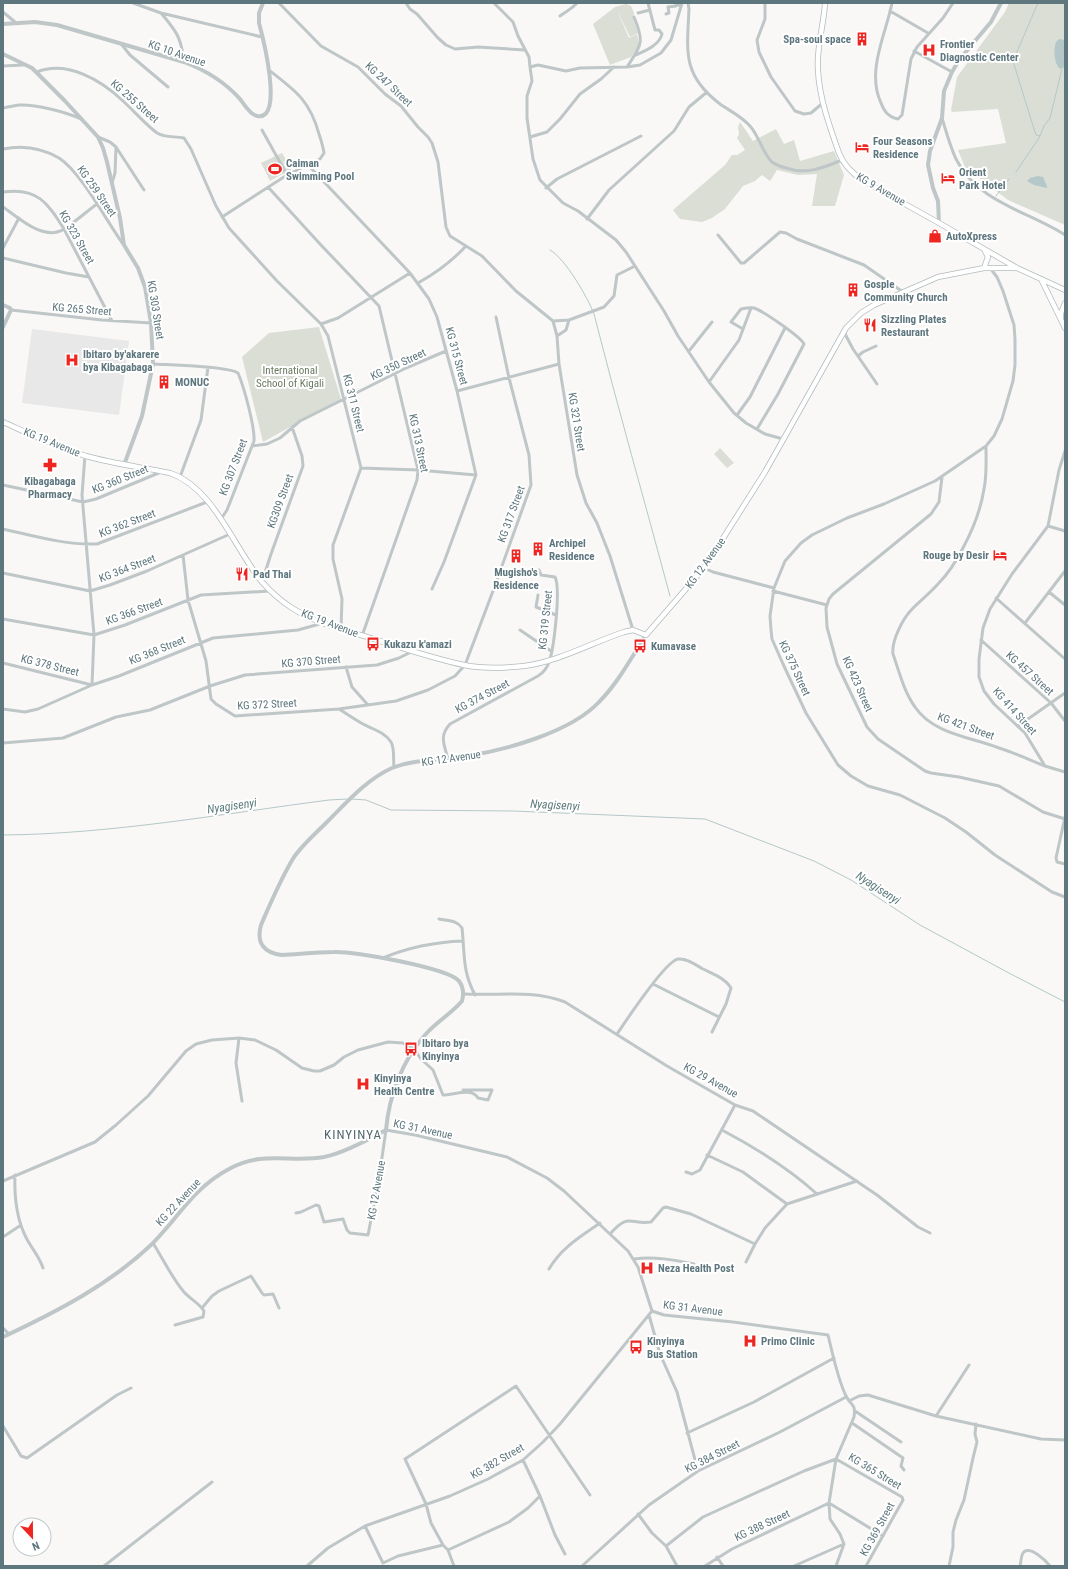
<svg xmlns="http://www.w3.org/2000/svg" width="1068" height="1569" font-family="'Roboto Condensed',sans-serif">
<rect width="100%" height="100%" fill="#f9f8f6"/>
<path fill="#e7e8e7" d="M32 329 129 341 119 415 22 403Z"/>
<path fill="#daded5" d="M1009 3H1065V225L1008 200 965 167 958 150 1006 143 998 109 952 112 951 110 957 77 1005 12Z
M626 4 631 6 634 13 633 17 638 33 630 37 617 10 629 38 637 34 639 45 631 57 610 65 593 24 615 7Z
M740 122 753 141 776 129 784 144 794 140 800 161 834 151 844 175 835 206H812L817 174 798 175 777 170 770 181 762 175 755 181 743 186 725 209 712 218 702 222 680 219 673 210 725 165 732 155H737L745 150 737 138 739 134 738 127Z
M282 153 292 169 270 181 261 163Z
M319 327 341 399 263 442 242 357 269 333Z
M720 448 734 463 727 468 714 454Z"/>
<path fill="#b5c8c9" d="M1059 39 1065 40V67L1060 69C1054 63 1053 50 1056 42Z
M1038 176 1043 177 1047 186V188L1034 185 1027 181 1030 178Z"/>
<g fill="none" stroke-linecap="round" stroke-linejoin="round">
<path stroke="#b5c8c9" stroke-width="1" d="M1038 3 1013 61 1034 129 1036 135 1040 136
M1016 172 1039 138 1044 126 1050 118 1062 69
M996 196 1009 179
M550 250C565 258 588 298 594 314 618 409 645 502 670 596
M352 799 366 800 391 810 513 811 705 819 814 861 851 880 920 925 1007 972 1065 1002
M3 835C112 834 221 814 329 800L347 799"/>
<g stroke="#b1bbbd" stroke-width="6">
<path id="secondary" d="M825 3C824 25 816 48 818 70 819 97 830 128 839 153 843 164 851 171 860 179L939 223 1017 268 1065 290
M984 268 988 257 985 251
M1041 279 1065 328
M1061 318V313L1065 303
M3 422C30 434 57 447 86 456 114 464 142 467 170 473 214 488 234 548 262 582 271 592 281 601 292 608 317 624 348 631 377 640 405 649 435 659 464 665 483 669 505 668 524 666 560 661 591 643 624 632L633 630 646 635 704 568 715 551 765 472 846 328 861 313 874 305 938 277 984 268H1017"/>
</g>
<path stroke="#bfc6c8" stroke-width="3" d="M133 3 161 13 262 37
M279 3 321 46 358 67 385 94 401 106 418 127 428 137 432 143 438 162 446 227 450 236 482 256 516 291 553 321 557 336 559 364 577 475 586 503 597 523 610 556 633 630
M406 3 410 9 417 14 438 38 446 45 455 49 478 47 525 50
M494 3 513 22 518 36 529 57 530 67
M682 3 671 40 661 53 640 65 627 67 580 68 566 71 538 65 530 67 532 81 527 96V118L533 159 540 180 563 203 578 211 616 240 626 252 664 311 678 336 709 382 734 413 746 423 765 434 783 439
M688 3 689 9C687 52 682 75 720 104 730 111 741 116 750 126 759 136 762 152 772 162 776 165 781 167 786 168 806 175 823 168 842 160
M765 3V19L757 40 759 52 771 77 795 111 804 114 811 113 824 102
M892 3C886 34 866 71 881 103 884 111 888 117 898 119L902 115 911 59 917 47 943 18 953 3
M890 11 928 33
M3 12 15 22
M161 13C177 32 181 37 184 62
M638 13 650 10
M666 14 669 13 668 7 676 6V4L681 6
M560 16C566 11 571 10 577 3
M122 45 130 55 168 87
M914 51 952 72
M634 56C644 51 659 46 662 34L659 30H655L648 3
M3 66 23 65
M627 67C641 45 645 43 634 17
M37 72C67 60 101 80 123 101 134 111 145 124 157 133 165 138 175 136 184 138L191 149 216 206 229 228 277 281 321 324 328 336 361 468 333 545V559L342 599 341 629
M3 108C8 107 13 106 19 105 35 104 66 112 81 119
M942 118C946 131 950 146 956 159 978 203 1028 211 1065 235
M262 130 287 175
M98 137 110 142 116 147 144 190
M530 137 547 132 560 119 580 94 601 79 614 67
M3 149C23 145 42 148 59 158 81 172 107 222 123 244
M309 166 410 273 429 299 437 317 457 391 476 475 444 562 432 589
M112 183 115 173 116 147
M268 187 320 244 379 306 418 470 417 480 362 636
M546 188 557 179 641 136
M3 192C37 187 48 203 64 229L112 321
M3 207C19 218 44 242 64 229 75 222 86 212 97 204
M222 217 287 175 320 159 324 153C323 146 321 140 319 134 310 101 296 91 270 71
M587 219 609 190 674 131 689 107 707 92
M718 235 741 263H744L780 232 786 233 797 239 864 265 903 292
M3 248 19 218
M3 258 66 273 89 277
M990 268 997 277 1003 291 1014 325 1015 339V365L1013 381 1002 419 994 436 986 446 935 481 884 504 847 518 812 535 801 543 785 561 774 588 770 616 771 630 772 639 783 664 806 713 838 765 851 776 868 786 900 795 945 818 966 832 995 855 1052 892 1065 897
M418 283C436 273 451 262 465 247
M11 310 102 320 151 323
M553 321 569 320 604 307 614 296 617 275 635 266
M321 324 338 318 410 273
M743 329 731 322 741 309C746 308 750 307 754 308 763 311 801 337 804 344L778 394 757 429
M844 332 853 349 877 384
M557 336 566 330 569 320
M689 351 712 322
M858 356 863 352 876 346
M153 364C169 365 228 366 238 373 244 387 255 427 254 441L227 510 221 519
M709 382 739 340 751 308
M457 391 559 364
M737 415 750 397 785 328
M252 446 267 444 280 438 300 421 406 368 446 351
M986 446C986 460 987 475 984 489 981 508 973 529 964 546 957 560 948 574 938 584 919 605 907 607 896 636 894 642 892 647 893 654 899 671 904 692 915 707 933 734 971 737 999 748 1015 753 1030 760 1045 766
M1065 451 1059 470 1048 526 1012 574 990 609 983 628 979 659V677L984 691 994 704 1025 733 1045 766 1065 772
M361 468 418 470 476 475
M180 477 201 420 208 367
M942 477 939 502 931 514 833 594 829 599 826 608 827 627 837 664 867 727 878 739 925 771 931 773 959 777 999 786 1043 812 1065 819
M3 485 83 502 96 499 161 472
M1048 526 1065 531
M3 529C34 536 65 545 97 544L207 502
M183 555 188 600 206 661 211 699 216 704 235 716 339 709 396 701 428 690 455 676 465 665 493 591 531 485 529 455 509 378 496 317
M704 568 713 572 774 588
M3 573 90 591 110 585 147 571 230 534
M262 582 271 554 303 466 302 456 292 427
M773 591 827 605
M1049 592 1065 605
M538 595 536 607 556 615
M996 598 1065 659
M3 619 94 635 125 625 201 595 270 591
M1025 623 1065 571
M520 630 551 651
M981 640 1051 703 1065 721
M3 663 92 685 94 635 82 495 85 455
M346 667 352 687 368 705
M3 709 25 712 38 709 92 685 119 676 213 638 298 630 323 623
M339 709C347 714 354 719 363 724 372 729 385 732 391 742 395 749 393 760 394 767
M1018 726 1065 693
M3 743 63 738 116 717 150 710 210 686 245 675 377 665 399 658 413 651
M448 759C444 744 439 736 450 724L538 676C543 673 547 668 549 662 554 649 561 588 555 577L541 575 539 570
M1065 817 1056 858 1057 862 1065 864
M439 919C448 921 457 920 462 928 465 955 462 970 475 995
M383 958C409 947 436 942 463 941
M653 984 719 1017
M464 994C499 996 531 989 565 1002L667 1066 735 1105 753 1111 877 1195 918 1227 930 1233
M617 1034C626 1021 665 961 678 959 687 958 696 965 703 969 713 974 725 978 731 988L726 1004 712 1032
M239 1038 236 1063 242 1101
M722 1130C756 1148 788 1168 817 1194
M707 1155 743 1172 787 1204
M686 1172 692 1174 700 1170 735 1105
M15 1175C14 1200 17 1225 31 1246 36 1254 40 1259 43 1268
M3 1181 95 1142 116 1125 148 1096 186 1051 196 1044 212 1040 239 1038 255 1040 276 1050 302 1068 314 1071H320L334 1065 344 1057 358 1050 388 1042 403 1043 414 1049 421 1059 433 1070 443 1095C454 1095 472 1087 478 1098L488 1100 492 1090H463
M296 1213 301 1212 316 1205 319 1206 324 1222 343 1219 347 1230 350 1233 368 1235 379 1178 386 1130 415 1135 507 1157 547 1178 564 1191 628 1251 638 1267 652 1311
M610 1234C629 1212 630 1225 651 1222L663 1208 666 1207 691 1214 755 1244
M3 1237 21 1225
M153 1243C163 1259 172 1278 184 1292 190 1299 199 1303 204 1311L203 1317 175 1325
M634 1259C654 1256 674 1260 694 1264
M746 1262 755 1244 765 1228 787 1204 857 1181
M549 1269C561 1248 580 1237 600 1223
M202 1308 212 1296 219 1291 251 1276 262 1293 264 1295 273 1294 279 1308
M652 1311 664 1315 733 1322 828 1335C833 1355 837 1377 846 1396 851 1406 856 1403 854 1417L836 1459 829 1503 830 1519 840 1534 844 1544 836 1566
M649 1315 660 1354 677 1392 698 1471
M3 1328 9 1334
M849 1401 859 1396 868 1395 936 1416 1041 1439 1065 1440
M855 1411 901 1442
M936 1416 969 1365
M852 1423 903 1458 901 1466 904 1470
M3 1426 21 1456 27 1458 117 1395 131 1388
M687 1433 754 1402 834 1358
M540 1496 555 1535 565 1554
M638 1514 652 1533 666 1546 677 1566
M365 1526 383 1563 398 1556 443 1545
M666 1546 703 1517 804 1471 836 1459 902 1497 903 1500 866 1566
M448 1550 509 1522 528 1508 540 1496 523 1460
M717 1557 723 1566
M104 1566 212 1482
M307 1566 328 1548 365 1526 450 1496 488 1479 523 1460 543 1442 560 1424 652 1311
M454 1566 448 1550 443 1545 431 1523 426 1504 405 1459 516 1386 590 1495
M582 1566 649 1505 698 1471 780 1432 846 1397
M705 1566 732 1549 829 1503 883 1536
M794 1566 844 1544
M949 1566 953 1547V1532L956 1520 964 1500 973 1458 977 1442 975 1434 976 1424
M1020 1566C1021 1562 1021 1556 1023 1553 1029 1544 1046 1561 1050 1566"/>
<path stroke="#bfc6c8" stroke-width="4" d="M3 24 35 22 57 25 184 62C205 70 225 82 240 99 244 104 250 115 257 116 285 122 262 34 259 23V13L263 3
M3 54 32 68 65 101 98 137 103 148 107 162 120 218 124 245 138 268 145 287 151 323 153 364 142 416 124 465
M939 223 938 201 933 188 928 165 930 151 942 118 944 91 952 72 959 60 991 22 1001 3
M3 305 10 308 11 310 3 327
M3 1337C56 1312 109 1285 152 1244 158 1238 164 1231 170 1224 188 1202 204 1182 229 1169 263 1150 290 1163 324 1157 344 1153 368 1140 386 1130 389 1096 402 1061 425 1035 436 1022 451 1014 462 1001 464 994 464 988 459 981 448 968 354 951 334 952 317 952 300 954 282 955 264 953 256 943 261 925 271 902 281 878 294 857 303 844 316 833 327 822 346 803 367 779 392 768 415 759 443 760 467 756 506 750 571 732 599 702 618 683 631 658 646 635"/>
<use href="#secondary" stroke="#fff" stroke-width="4.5"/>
</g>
<defs>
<g id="building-bare" transform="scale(1.08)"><path d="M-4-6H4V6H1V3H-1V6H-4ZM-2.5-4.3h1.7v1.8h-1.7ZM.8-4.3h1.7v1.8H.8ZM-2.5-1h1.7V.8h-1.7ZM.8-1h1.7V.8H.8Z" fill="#ee2621" stroke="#fff" stroke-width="2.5" paint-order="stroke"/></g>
<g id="hospital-bare" transform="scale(1.08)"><path d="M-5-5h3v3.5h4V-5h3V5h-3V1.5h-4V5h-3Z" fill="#ee2621" stroke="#fff" stroke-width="2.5" paint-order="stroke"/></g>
<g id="hotel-bare" transform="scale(1.08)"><path d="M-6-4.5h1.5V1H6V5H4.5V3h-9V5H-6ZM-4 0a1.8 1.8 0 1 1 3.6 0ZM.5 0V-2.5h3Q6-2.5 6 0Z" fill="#ee2621" stroke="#fff" stroke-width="2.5" paint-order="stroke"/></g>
<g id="stadium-bare" transform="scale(1.08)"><path d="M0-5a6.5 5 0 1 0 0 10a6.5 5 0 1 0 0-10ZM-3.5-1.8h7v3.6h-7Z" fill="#ee2621" stroke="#fff" stroke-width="2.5" paint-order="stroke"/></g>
<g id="shop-bare" transform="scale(1.08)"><path d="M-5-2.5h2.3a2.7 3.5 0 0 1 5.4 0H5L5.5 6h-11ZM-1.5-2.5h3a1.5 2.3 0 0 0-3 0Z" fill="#ee2621" stroke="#fff" stroke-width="2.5" paint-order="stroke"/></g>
<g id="restaurant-bare" transform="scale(1.08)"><path d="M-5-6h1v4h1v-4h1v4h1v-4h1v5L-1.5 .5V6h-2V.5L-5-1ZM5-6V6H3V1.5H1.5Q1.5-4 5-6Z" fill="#ee2621" stroke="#fff" stroke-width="2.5" paint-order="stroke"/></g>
<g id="pharmacy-bare" transform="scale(1.08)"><path d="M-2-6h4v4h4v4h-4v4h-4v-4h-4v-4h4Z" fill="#ee2621" stroke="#fff" stroke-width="2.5" paint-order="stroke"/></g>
<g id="bus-bare" transform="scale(1.08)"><path d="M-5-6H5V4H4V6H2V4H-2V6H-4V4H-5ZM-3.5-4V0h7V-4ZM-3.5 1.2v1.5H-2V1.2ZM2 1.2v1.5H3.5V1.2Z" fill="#ee2621" stroke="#fff" stroke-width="2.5" paint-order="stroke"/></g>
</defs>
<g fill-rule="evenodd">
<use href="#building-bare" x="862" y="39"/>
<use href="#hospital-bare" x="929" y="50"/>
<use href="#hotel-bare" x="862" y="147"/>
<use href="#stadium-bare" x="275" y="169"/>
<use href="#hotel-bare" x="948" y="178"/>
<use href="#shop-bare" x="935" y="236"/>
<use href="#building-bare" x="853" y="290"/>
<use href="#restaurant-bare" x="870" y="325"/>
<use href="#hospital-bare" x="72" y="360"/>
<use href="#building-bare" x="164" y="382"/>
<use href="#pharmacy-bare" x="50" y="465"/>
<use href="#building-bare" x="538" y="549"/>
<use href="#hotel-bare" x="1000" y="555"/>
<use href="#building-bare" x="516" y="556"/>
<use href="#restaurant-bare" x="242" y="574"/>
<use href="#bus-bare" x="373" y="644"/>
<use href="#bus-bare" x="640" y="646"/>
<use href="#bus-bare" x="411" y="1049"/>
<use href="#hospital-bare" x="363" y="1084"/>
<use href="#hospital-bare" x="647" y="1268"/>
<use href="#hospital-bare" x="750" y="1341"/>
<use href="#bus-bare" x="636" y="1347"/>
</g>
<g text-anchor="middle" stroke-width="4" stroke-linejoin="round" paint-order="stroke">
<g font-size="11" font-weight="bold" fill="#5e767d" stroke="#fff" text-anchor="start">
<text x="851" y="43" text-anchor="end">Spa-soul space</text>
<text x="940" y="48">Frontier<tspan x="940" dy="13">Diagnostic Center</tspan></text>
<text x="873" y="145">Four Seasons<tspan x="873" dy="13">Residence</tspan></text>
<text x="286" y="167">Caiman<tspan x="286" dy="13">Swimming Pool</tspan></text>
<text x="959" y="176">Orient<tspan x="959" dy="13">Park Hotel</tspan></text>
<text x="946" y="240">AutoXpress</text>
<text x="864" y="288">Gosple<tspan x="864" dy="13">Community Church</tspan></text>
<text x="881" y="323">Sizzling Plates<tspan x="881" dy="13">Restaurant</tspan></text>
<text x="83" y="358">Ibitaro by'akarere<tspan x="83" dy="13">bya Kibagabaga</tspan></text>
<text x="175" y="386">MONUC</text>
<text x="50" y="485" text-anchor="middle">Kibagabaga<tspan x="50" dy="13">Pharmacy</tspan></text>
<text x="549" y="547">Archipel<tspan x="549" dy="13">Residence</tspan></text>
<text x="989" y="559" text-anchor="end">Rouge by Desir</text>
<text x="516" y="576" text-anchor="middle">Mugisho's<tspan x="516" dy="13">Residence</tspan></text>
<text x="253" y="578">Pad Thai</text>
<text x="384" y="648">Kukazu k'amazi</text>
<text x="651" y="650">Kumavase</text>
<text x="422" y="1047">Ibitaro bya<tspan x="422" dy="13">Kinyinya</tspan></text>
<text x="374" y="1082">Kinyinya<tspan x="374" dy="13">Health Centre</tspan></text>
<text x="658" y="1272">Neza Health Post</text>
<text x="647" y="1345">Kinyinya<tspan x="647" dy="13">Bus Station</tspan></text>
<text x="761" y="1345">Primo Clinic</text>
</g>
<g font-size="11" fill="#5e767d" stroke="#fff">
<text transform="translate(177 53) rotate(19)" y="4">KG 10 Avenue</text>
<text transform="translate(389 84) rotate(43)" y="4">KG 247 Street</text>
<text transform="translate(135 101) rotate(41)" y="4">KG 255 Street</text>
<text transform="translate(881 189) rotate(30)" y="4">KG 9 Avenue</text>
<text transform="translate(97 191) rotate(55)" y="4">KG 259 Street</text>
<text transform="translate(77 237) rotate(60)" y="4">KG 323 Street</text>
<text transform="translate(82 309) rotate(5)" y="4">KG 265 Street</text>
<text transform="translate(156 310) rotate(81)" y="4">KG 303 Street</text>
<text transform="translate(457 356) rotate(75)" y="4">KG 315 Street</text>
<text transform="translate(398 364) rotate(-25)" y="4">KG 350 Street</text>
<text transform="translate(354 403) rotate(76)" y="4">KG 311 Street</text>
<text transform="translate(577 422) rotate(81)" y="4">KG 321 Street</text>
<text transform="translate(52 442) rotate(22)" y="4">KG 19 Avenue</text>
<text transform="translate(419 443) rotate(78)" y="4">KG 313 Street</text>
<text transform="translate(233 467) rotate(-69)" y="4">KG 307 Street</text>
<text transform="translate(120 479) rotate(-22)" y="4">KG 360 Street</text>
<text transform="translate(280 501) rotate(-70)" y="4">KG309 Street</text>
<text transform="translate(511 514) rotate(-70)" y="4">KG 317 Street</text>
<text transform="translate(127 523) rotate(-21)" y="4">KG 362 Street</text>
<text transform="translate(705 563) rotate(-54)" y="4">KG 12 Avenue</text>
<text transform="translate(127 568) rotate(-21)" y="4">KG 364 Street</text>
<text transform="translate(134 611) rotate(-20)" y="4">KG 366 Street</text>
<text transform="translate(545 620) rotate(-84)" y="4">KG 319 Street</text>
<text transform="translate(330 623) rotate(21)" y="4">KG 19 Avenue</text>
<text transform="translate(157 650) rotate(-22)" y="4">KG 368 Street</text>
<text transform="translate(311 661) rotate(-5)" y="4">KG 370 Street</text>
<text transform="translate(50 665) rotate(14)" y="4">KG 378 Street</text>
<text transform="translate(795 668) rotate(65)" y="4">KG 375 Street</text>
<text transform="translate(1030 673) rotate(42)" y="4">KG 457 Street</text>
<text transform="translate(858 684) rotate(66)" y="4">KG 423 Street</text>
<text transform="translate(482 696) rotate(-28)" y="4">KG 374 Street</text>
<text transform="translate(267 704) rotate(-3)" y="4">KG 372 Street</text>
<text transform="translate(1015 711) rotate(48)" y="4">KG 414 Street</text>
<text transform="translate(966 726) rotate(20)" y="4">KG 421 Street</text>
<text transform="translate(451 758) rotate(-8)" y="4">KG 12 Avenue</text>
<text transform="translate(711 1080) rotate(29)" y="4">KG 29 Avenue</text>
<text transform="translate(423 1129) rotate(12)" y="4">KG 31 Avenue</text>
<text transform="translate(376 1190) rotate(-80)" y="4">KG 12 Avenue</text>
<text transform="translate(178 1202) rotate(-47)" y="4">KG 22 Avenue</text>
<text transform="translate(693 1308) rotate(7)" y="4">KG 31 Avenue</text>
<text transform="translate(712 1456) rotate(-27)" y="4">KG 384 Street</text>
<text transform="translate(497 1461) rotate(-30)" y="4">KG 382 Street</text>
<text transform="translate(875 1471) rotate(31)" y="4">KG 365 Street</text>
<text transform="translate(762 1525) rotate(-25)" y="4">KG 388 Street</text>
<text transform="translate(877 1529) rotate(-61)" y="4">KG 369 Street</text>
</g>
<g font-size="11" fill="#6b7a61" stroke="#fff">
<text x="290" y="374">International<tspan x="290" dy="13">School of Kigali</tspan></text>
</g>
<g font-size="12" font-style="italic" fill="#5d7b7d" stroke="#fff">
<text transform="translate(555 805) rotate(3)" y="4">Nyagisenyi</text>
<text transform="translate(232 806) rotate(-8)" y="4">Nyagisenyi</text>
<text transform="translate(878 888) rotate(33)" y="4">Nyagisenyi</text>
</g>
<g font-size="13" letter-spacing="1" fill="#54686e" stroke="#fff">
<text x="353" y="1139">KINYINYA</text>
</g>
</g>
<rect width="1068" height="1569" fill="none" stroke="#5e767d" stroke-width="8"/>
<g transform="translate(32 1537) rotate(158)"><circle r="19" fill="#ffffff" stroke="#bfc8cb"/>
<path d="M0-3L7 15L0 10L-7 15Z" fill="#ee2621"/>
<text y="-6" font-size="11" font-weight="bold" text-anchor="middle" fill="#5e767d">N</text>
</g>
</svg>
